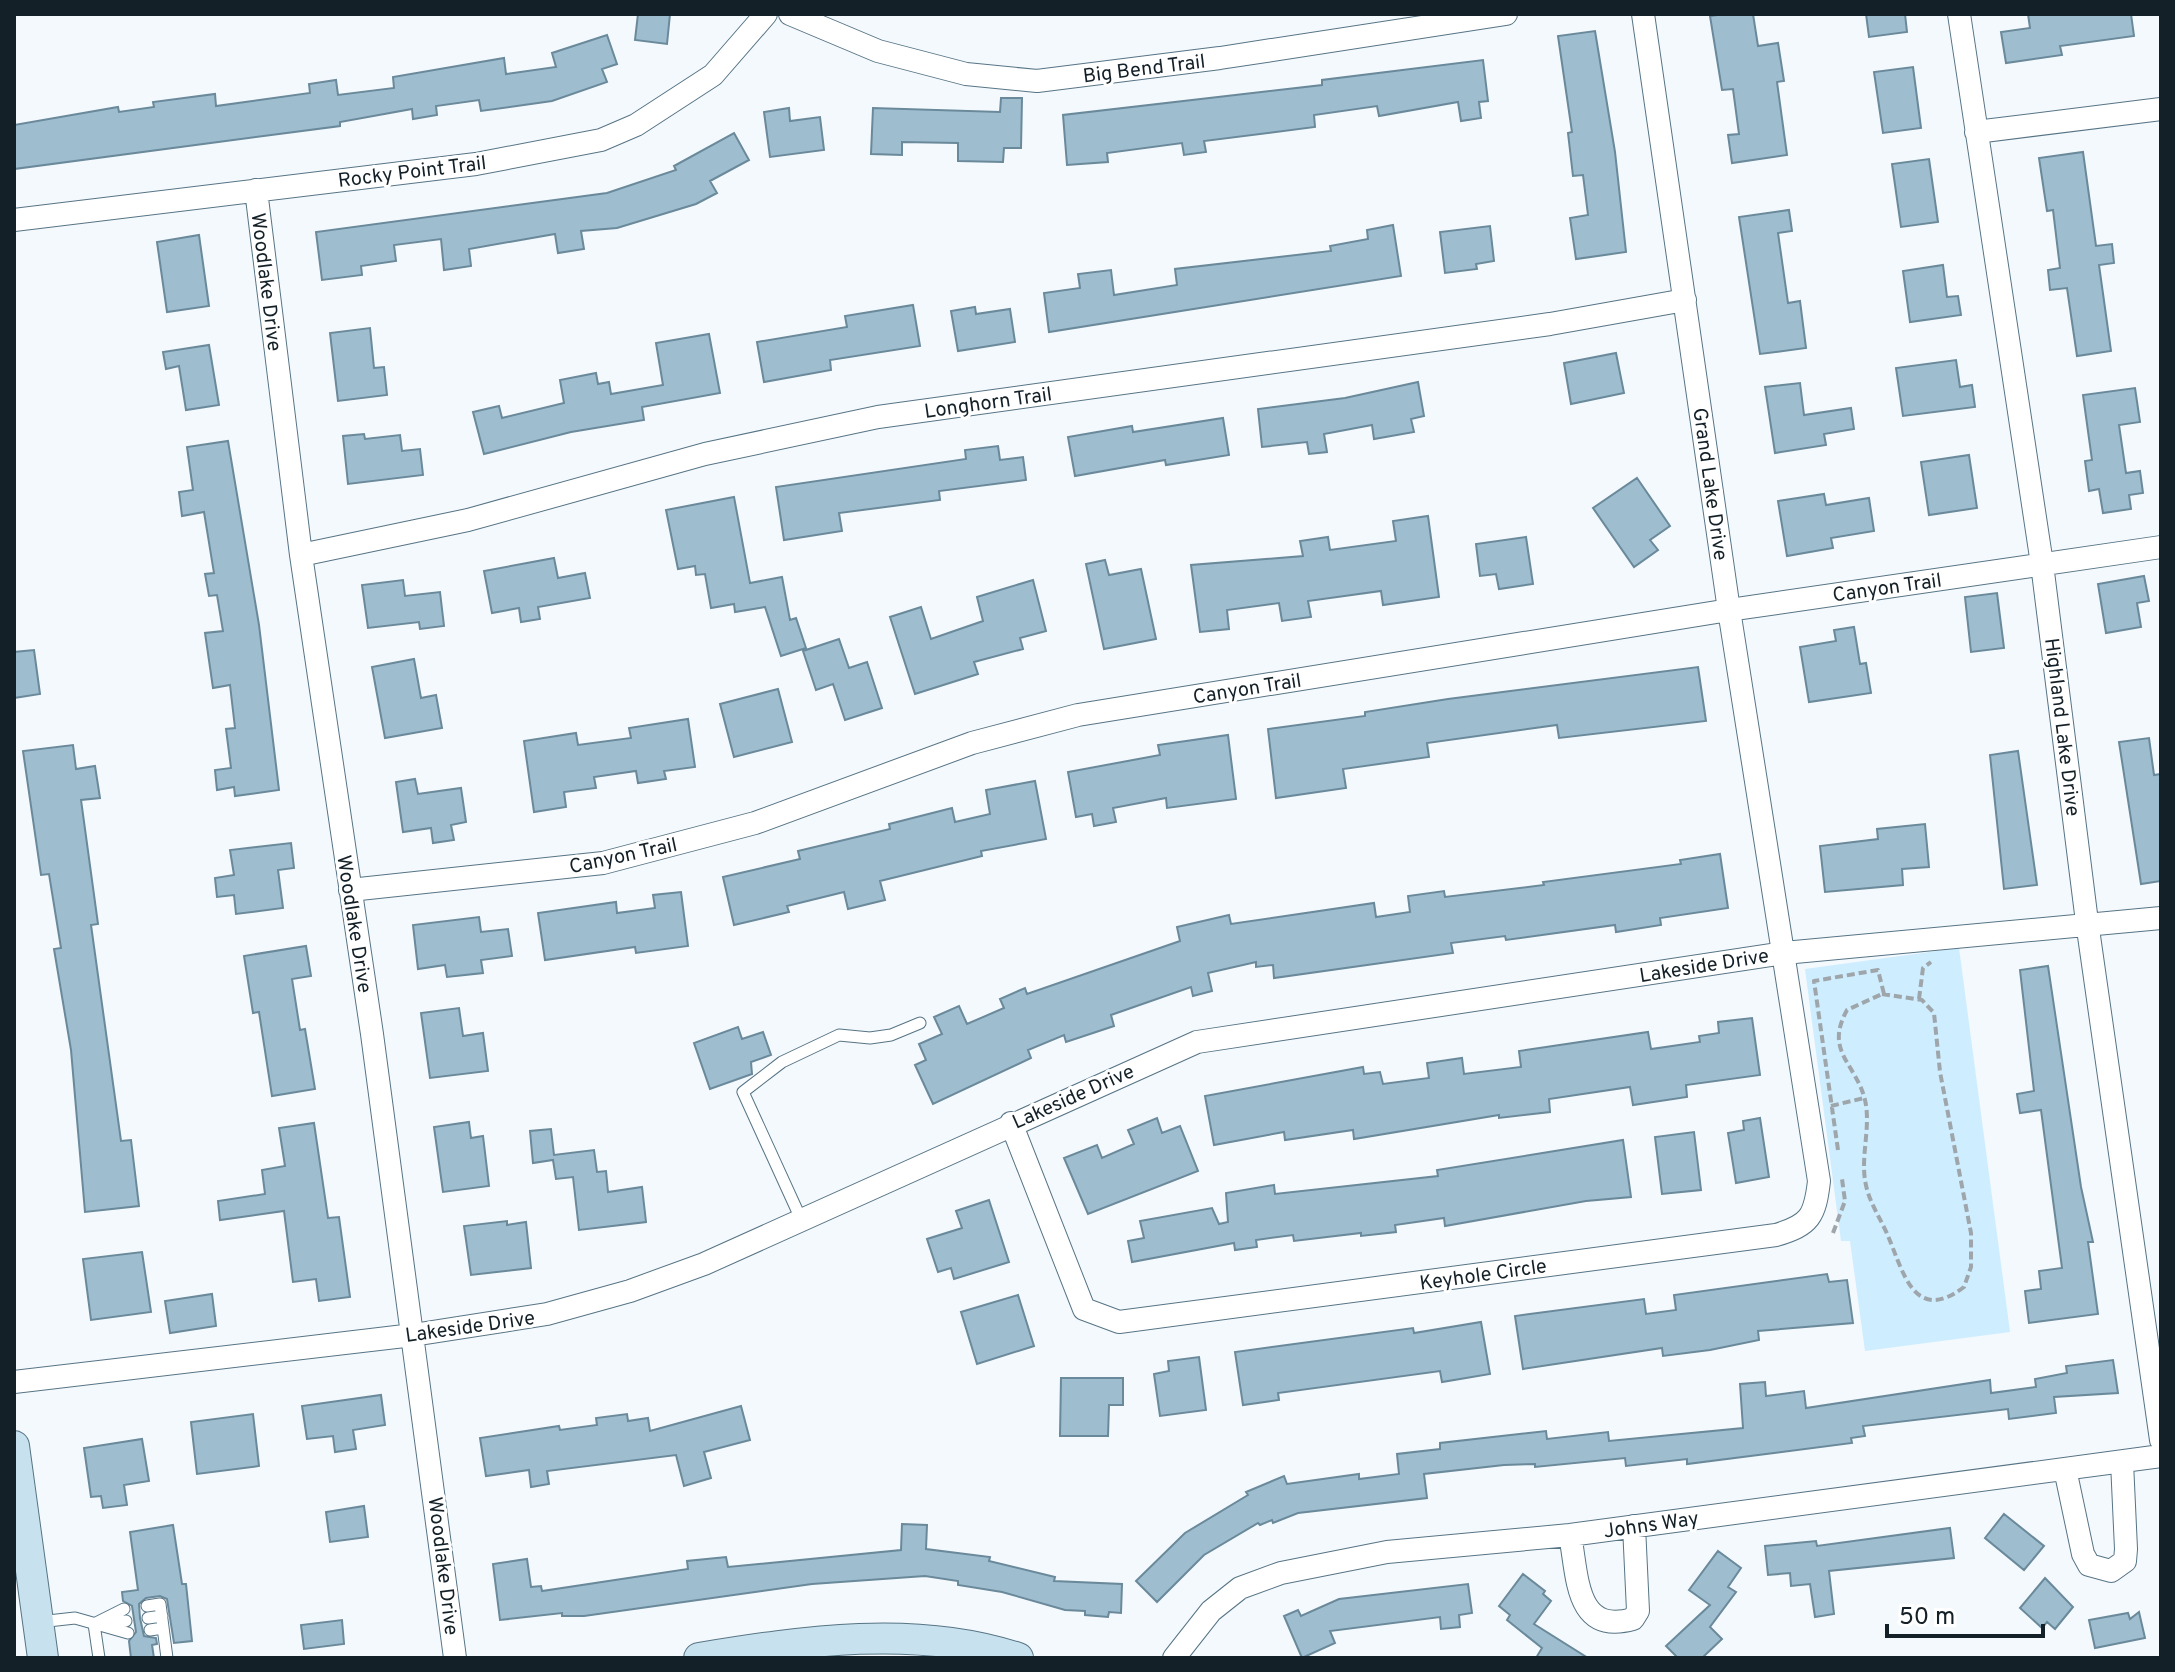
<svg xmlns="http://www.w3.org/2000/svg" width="2175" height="1672" font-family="Overpass,sans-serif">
<rect width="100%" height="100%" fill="#f3f9fd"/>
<path fill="#ceedfe" d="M1959 948 2010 1332 1865 1351 1850 1241H1841L1805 969Z"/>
<path fill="#9ebed0" stroke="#6a899a" stroke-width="2" d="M638 14H670L667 44 635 40Z
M1725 14H1753L1758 46 1778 43 1784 81 1777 82 1787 155 1732 163 1728 135 1739 134 1733 89 1722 90 1710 16Z
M1866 14H1905L1907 32 1869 37Z
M2028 14H2131L2134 36 2060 46 2062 55 2006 63 2001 32 2030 28Z
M1595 31 1615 152 1626 252 1576 259 1570 218 1588 215 1583 175 1573 176 1568 133 1572 132 1558 36Z
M607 35 617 64 602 69 607 82 552 101 481 111 479 100 436 106 437 115 413 119 412 109 340 122V126L14 169V125L118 107 119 112 154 107 153 102 215 94 216 106 310 93 309 84 336 80 338 95 394 88 393 77 504 58 506 74 556 67 552 53Z
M1483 60 1488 101 1479 102 1481 118 1461 121 1458 102 1379 116 1377 106 1314 115 1315 127 1204 141 1206 152 1184 155 1182 143 1107 153 1108 162 1067 165 1063 115 1322 85V80Z
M1913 67 1921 128 1883 133 1874 72Z
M1001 98H1022L1021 148H1004L1003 162 958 161V143L902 142V155L871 154 873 108 1000 112Z
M789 108 790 121 820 117 824 150 770 157 764 112Z
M734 133 749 160 710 181 717 193 696 204 617 228 581 231 584 249 558 253 555 234 469 249 471 266 444 270 441 239 394 245 396 261 361 266 362 275 322 280 316 232 607 193 676 170 674 166Z
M2083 152 2096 246 2112 244 2114 263 2099 265 2111 351 2077 356 2067 288 2050 290 2048 270 2060 268 2053 210 2047 211 2039 158Z
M1929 159 1938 222 1901 227 1892 164Z
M1789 210 1792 231 1778 233 1788 303 1800 301 1806 348 1760 354 1739 217Z
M1393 225 1401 276 1049 332 1044 293 1080 288 1078 274 1111 270 1114 295 1177 285 1175 269 1331 251 1330 246 1368 239 1367 230Z
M1490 226 1494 261 1476 264 1477 269 1445 273 1440 232Z
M199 235 209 306 167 312 157 242Z
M1943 265 1947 297 1958 296 1961 315 1910 322 1903 271Z
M913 305 920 346 830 360 831 370 764 382 757 342 847 327 845 316Z
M975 307 976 314 1010 309 1015 342 958 351 951 311Z
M370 328 374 368 384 367 387 395 338 401 330 333Z
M709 334 720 393 642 407 644 420 571 432 484 454 473 412 499 406 502 418 564 403 560 380 596 373 598 384 609 382 611 394 663 385 656 343Z
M209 345 219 405 186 410 179 366 166 369 163 352Z
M1616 353 1624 393 1571 404 1564 363Z
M1956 360 1960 387 1972 385 1975 407 1903 416 1896 368Z
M1418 382 1424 416 1411 419 1414 432 1374 439 1372 425 1324 434 1327 452 1309 454 1307 442 1262 447 1258 409 1345 398Z
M1800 383 1804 415 1851 408 1854 429 1824 434 1826 445 1775 453 1765 387Z
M2135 388 2140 422 2119 425 2126 473 2140 471 2143 493 2129 495 2131 509 2103 513 2099 489 2089 491 2085 461 2092 460 2083 395Z
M1223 418 1229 455 1166 465 1165 460 1075 476 1068 437 1132 426 1133 432Z
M364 434 365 439 400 435 402 451 420 449 423 475 348 484 343 436Z
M228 441 259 625 279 790 235 796 234 787 217 790 215 770 231 768 226 729 235 728 230 685 213 688 205 633 223 631 217 595 209 596 205 574 214 573 204 512 182 516 179 492 193 490 187 447Z
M998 446 1000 460 1023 457 1026 480 939 491 940 500 839 513 842 531 784 540 776 487 966 459 965 450Z
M1969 455 1977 508 1929 515 1921 462Z
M1637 478 1670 526 1650 540 1658 550 1634 567 1593 508Z
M1824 494 1826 505 1869 498 1874 531 1831 538 1833 548 1787 556 1778 501Z
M734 497 750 583 782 577 790 620 796 618 806 648 781 656 765 607 735 612 734 604 711 608 705 574 696 575 695 566 678 569 666 510Z
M1428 516 1439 597 1383 605 1381 591 1308 601 1311 617 1282 621 1279 603 1227 610 1229 629 1200 632 1191 565 1303 556 1300 541 1328 537 1330 550 1396 541 1393 521Z
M1526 537 1533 584 1499 589 1496 574 1480 576 1476 544Z
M554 558 558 578 585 573 590 598 538 607 540 619 521 622 519 608 492 613 484 571Z
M1105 560 1109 575 1141 569 1156 639 1104 649 1086 564Z
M2144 576 2149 601 2137 603 2141 627 2106 633 2098 584Z
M403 580 405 596 440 592 444 626 420 629 419 622 368 628 362 585Z
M1033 580 1046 631 1020 638 1023 649 974 662 978 674 915 694 890 617 921 607 931 639 983 621 977 597Z
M1997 593 2004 648 1971 652 1965 597Z
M1854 627 1860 664 1866 663 1871 693 1809 702 1800 647 1836 641 1834 630Z
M839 639 849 668 867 662 882 708 845 720 833 684 816 690 803 651Z
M34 650 40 694 14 698V652Z
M414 659 421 698 436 695 442 728 385 738 372 667Z
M1698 667 1706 721 1559 738 1557 725 1427 743 1429 757 1343 769 1346 788 1276 798 1268 729 1365 716V712L1448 699Z
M778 689 792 742 734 757 720 704Z
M688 719 695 767 664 771 666 779 638 783 636 771 594 777 596 788 564 792 566 807 534 812 524 741 576 733 578 745 631 738 629 728Z
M1228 735 1236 799 1167 808 1166 798 1113 808 1116 822 1094 826 1092 814 1076 817 1068 772 1160 755 1158 745Z
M2149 738 2154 775 2161 774V881L2141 884 2119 742Z
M73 745 76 769 95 766 100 798 81 800 98 924 91 925 121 1141 131 1140 139 1206 85 1212 71 1050 54 949 61 948 49 874 41 875 23 751Z
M2018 751 2037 885 2004 889 1990 755Z
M415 779 418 794 461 788 466 822 451 825 454 840 433 843 431 828 403 832 396 782Z
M1035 781 1046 839 981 851 982 856 880 881 885 900 848 909 844 892 787 906 789 912 734 925 723 877 800 859 798 851 890 829 889 824 952 808 955 822 990 814 986 790Z
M1925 824 1929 867 1902 869 1903 885 1825 892 1820 846 1878 839 1877 829Z
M291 843 294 868 278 870 283 908 236 914 234 895 217 897 215 878 234 875 230 850Z
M1720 854 1728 908 1660 918 1661 925 1616 932 1615 925 1506 940 1505 936 1451 943 1453 953 1274 978 1273 965 1256 967V962L1208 973 1212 991 1193 996 1191 987 1111 1015 1114 1026 1066 1042 1064 1035 1028 1050 1031 1058 933 1104 915 1065 926 1060 919 1044 942 1034 934 1017 959 1006 967 1024 1004 1008 1000 999 1025 988 1027 994 1180 941 1177 927 1229 915 1231 924 1374 903 1376 917 1410 912 1408 896 1444 891 1445 897 1544 885 1543 882 1681 864 1680 860Z
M681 892 688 946 636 953 635 947 545 960 538 913 616 902 617 913 655 908 653 895Z
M479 917 481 932 508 929 512 956 481 960 483 973 447 977 445 965 418 969 413 925Z
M306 946 311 976 292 979 300 1030 305 1029 315 1089 272 1096 259 1012 253 1013 244 956Z
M2048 966 2081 1187 2093 1242H2088L2098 1314 2029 1323 2025 1291 2041 1289 2039 1271 2062 1268 2041 1110 2020 1113 2017 1094 2034 1091 2020 970Z
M459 1008 463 1036 483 1033 488 1071 430 1078 421 1013Z
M1752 1018 1760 1075 1686 1085 1687 1097 1633 1105 1630 1087 1549 1099 1550 1112 1499 1118V1115L1354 1139 1353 1130 1285 1140 1284 1132 1214 1145 1205 1096 1363 1067 1364 1074 1380 1072 1383 1084 1429 1078 1427 1063 1462 1058 1464 1074 1521 1067 1519 1051 1648 1032 1651 1049 1700 1042 1699 1036 1719 1033 1718 1022Z
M738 1027 742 1039 763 1032 771 1055 751 1062 752 1074 710 1089 694 1043Z
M1157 1118 1162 1133 1180 1126 1198 1171 1088 1214 1064 1158 1097 1145 1102 1158 1134 1144 1128 1130Z
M1760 1118 1769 1177 1736 1183 1728 1133 1744 1130 1743 1121Z
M469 1122 471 1138 483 1136 489 1186 443 1192 434 1127Z
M314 1123 328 1218 339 1217 350 1297 319 1301 316 1279 293 1282 284 1211 220 1220 218 1201 265 1194 262 1170 285 1166 279 1128Z
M551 1129 554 1155 594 1150 597 1172 606 1171 608 1192 642 1187 646 1222 579 1230 573 1177 556 1179 553 1160 533 1163 530 1131Z
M1694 1132 1701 1190 1662 1194 1655 1137Z
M1623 1140 1631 1197 1586 1201 1445 1226 1444 1218 1395 1225 1396 1232 1361 1236V1233L1294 1241 1293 1235 1256 1240 1257 1247 1235 1250 1234 1243 1132 1262 1128 1241 1144 1238 1140 1221 1212 1208 1219 1224 1228 1222 1226 1193 1274 1185 1275 1194 1438 1176 1437 1170Z
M989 1200 1009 1262 954 1279 951 1268 938 1272 927 1239 962 1228 956 1211Z
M507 1221V1225L526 1222 531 1268 471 1275 464 1226Z
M142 1252 151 1312 91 1320 83 1259Z
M1827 1274 1829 1282 1847 1280 1853 1323 1758 1331 1759 1340 1710 1350 1663 1356 1662 1348 1523 1369 1515 1316 1644 1299 1646 1314 1676 1310 1674 1295Z
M212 1294 216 1326 170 1333 165 1301Z
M1018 1295 1034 1346 977 1364 961 1312Z
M1481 1322 1490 1374 1442 1382 1440 1371 1278 1393 1279 1400 1243 1405 1235 1352 1413 1328 1414 1333Z
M1199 1357 1206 1410 1160 1416 1154 1374 1169 1371 1168 1361Z
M2113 1360 2118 1393 2054 1397 2056 1413 2009 1419 2008 1409 1863 1426 1865 1436 1851 1438 1852 1443 1687 1464V1459L1626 1466 1625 1458 1535 1467V1464L1504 1465 1424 1474 1427 1498 1298 1513 1273 1523 1272 1520 1260 1525 1258 1523 1204 1555 1157 1602 1136 1581 1185 1533 1248 1495 1246 1492 1284 1476 1287 1484 1359 1474V1479L1399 1474 1397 1454 1440 1449V1443L1546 1431 1547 1439 1608 1432 1609 1441 1743 1428 1740 1384 1765 1382 1766 1396 1804 1391 1806 1408 1990 1380 1991 1393 2036 1387 2035 1379 2067 1373 2066 1366Z
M1061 1378H1123V1405H1109L1108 1436H1060Z
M381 1395 385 1425 353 1430 356 1449 335 1452 333 1436 307 1439 302 1406Z
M741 1406 750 1440 704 1452 711 1478 684 1486 676 1455 547 1471 549 1484 531 1487 529 1470 486 1476 480 1438 559 1426 560 1430 597 1425 596 1418 627 1414 628 1421 648 1418 650 1431Z
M253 1414 259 1466 197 1474 191 1422Z
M142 1439 149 1481 124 1485 127 1505 103 1508 101 1496 91 1497 84 1448Z
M364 1506 368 1537 330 1542 326 1512Z
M2004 1514 2044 1546 2024 1570 1985 1538Z
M902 1524 927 1525 926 1549 990 1557 989 1561 1055 1577 1054 1581 1122 1584 1121 1613 1109 1612 1108 1617 1085 1615V1611L1065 1610 1002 1592 958 1585V1581L925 1576 812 1584 584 1616H562V1613L500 1620 493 1564 527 1559 531 1587 541 1586 542 1591 688 1569 687 1561 726 1557 728 1567 901 1550Z
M173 1525 182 1584H186L192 1641 174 1643 167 1599 160 1596 146 1598 139 1604 140 1618 144 1636 156 1638 157 1644 152 1645 154 1658H131L129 1641 136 1632 132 1606 123 1601 122 1592 138 1590 130 1532Z
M1950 1528 1954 1558 1829 1571 1834 1614 1815 1617 1810 1584 1791 1586 1790 1573 1768 1575 1765 1546 1816 1541 1817 1546Z
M1718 1551 1741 1568 1728 1587 1736 1592 1710 1627 1722 1639 1702 1658H1678L1666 1646 1710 1605 1689 1590Z
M1523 1574 1545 1591 1543 1594 1551 1601 1534 1624 1588 1658H1536L1542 1648 1507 1620 1510 1615 1499 1606Z
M2045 1578 2073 1607 2055 1629 2047 1622 2042 1628 2020 1608Z
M1468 1584 1472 1613 1459 1615 1460 1627 1441 1629 1440 1617 1330 1631 1335 1643 1302 1658 1284 1616 1298 1610 1301 1616 1339 1599Z
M2139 1612 2145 1638 2095 1648 2089 1620 2128 1613 2130 1619Z
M342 1620 344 1644 304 1649 301 1625Z"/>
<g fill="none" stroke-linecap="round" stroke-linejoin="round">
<g stroke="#577485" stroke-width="13">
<path id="lane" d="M801 1219 743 1092 782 1062 839 1035 870 1038 891 1035 920 1023
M147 1606 160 1604 167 1658
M148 1618 162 1616
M39 1622 75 1618 128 1633
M102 1623 126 1621
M94 1624 99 1658
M94 1624 124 1609
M150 1630 163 1628"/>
</g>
<g stroke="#577485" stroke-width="24">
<path id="street" d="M790 14 878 51 966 74 1037 81 1220 58 1506 14
M1959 14 2042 564 2087 922 2161 1440
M1976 132 2161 109
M256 190 301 555 372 1034 455 1658
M14 220 476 164 601 140 636 125 713 75 766 14
M301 555 468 520 705 454 878 417 1550 324 1685 300
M350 890 603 863 755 823 972 743 1078 715 1729 610 2161 547
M1011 1123 1084 1309 1119 1322 1776 1235C1810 1225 1815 1216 1819 1181L1729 610 1643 14
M14 1382 413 1335 547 1314 630 1291 704 1264 1197 1042 1784 953 2161 918
M2065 1469 2083 1554 2089 1565 2111 1571 2125 1561 2126 1549 2122 1462
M1570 1535C1578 1577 1575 1635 1633 1619L1638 1611 1634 1526
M1174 1658 1211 1611 1240 1588 1281 1573 1387 1552 1570 1535 2161 1456"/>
</g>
<g stroke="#577485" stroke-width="32">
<path id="secondary" d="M14 1446 43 1658
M699 1658C803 1641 916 1624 1018 1658"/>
</g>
<path stroke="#9ea6ab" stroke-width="4" stroke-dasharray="8 4" stroke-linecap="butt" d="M1882 994 1922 1000 1934 1013 1940 1072 1971 1233V1267L1964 1287C1914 1325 1903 1271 1888 1236 1880 1217 1868 1201 1865 1180 1861 1154 1871 1126 1865 1100 1856 1063 1824 1052 1847 1010Z
M1919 999 1923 968 1931 962
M1831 1106 1864 1098
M1838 1150 1814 981 1878 970 1884 994
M1833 1233 1845 1201 1842 1179"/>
<use href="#lane" stroke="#fff" stroke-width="11"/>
<use href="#street" stroke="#fff" stroke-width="22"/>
<use href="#secondary" stroke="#c7e1ee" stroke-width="30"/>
</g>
<g text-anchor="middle" stroke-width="6" stroke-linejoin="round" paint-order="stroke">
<g font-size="20" fill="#142027" stroke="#fff">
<text transform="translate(1144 68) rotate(-7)" y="7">Big Bend Trail</text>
<text transform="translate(412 171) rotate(-7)" y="7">Rocky Point Trail</text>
<text transform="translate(267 282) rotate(83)" y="7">Woodlake Drive</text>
<text transform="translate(988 402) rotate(-8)" y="7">Longhorn Trail</text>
<text transform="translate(1711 484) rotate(82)" y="7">Grand Lake Drive</text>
<text transform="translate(1887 587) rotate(-8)" y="7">Canyon Trail</text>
<text transform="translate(1247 688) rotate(-9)" y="7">Canyon Trail</text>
<text transform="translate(2063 727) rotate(83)" y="7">Highland Lake Drive</text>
<text transform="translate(623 855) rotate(-12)" y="7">Canyon Trail</text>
<text transform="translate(355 924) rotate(81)" y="7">Woodlake Drive</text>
<text transform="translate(1704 965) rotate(-9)" y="7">Lakeside Drive</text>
<text transform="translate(1073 1096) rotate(-24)" y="7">Lakeside Drive</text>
<text transform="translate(1483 1274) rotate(-8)" y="7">Keyhole Circle</text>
<text transform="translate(470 1326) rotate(-8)" y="7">Lakeside Drive</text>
<text transform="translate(1651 1524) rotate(-8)" y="7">Johns Way</text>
<text transform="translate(444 1566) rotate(83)" y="7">Woodlake Drive</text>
</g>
</g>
<rect width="2175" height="1672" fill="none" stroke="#142027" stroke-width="32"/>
<path d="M1887 1624v12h156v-12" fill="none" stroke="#142027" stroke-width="4"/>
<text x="1899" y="1624" font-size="24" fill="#142027" stroke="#ffffff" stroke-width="6" paint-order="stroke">50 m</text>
</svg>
